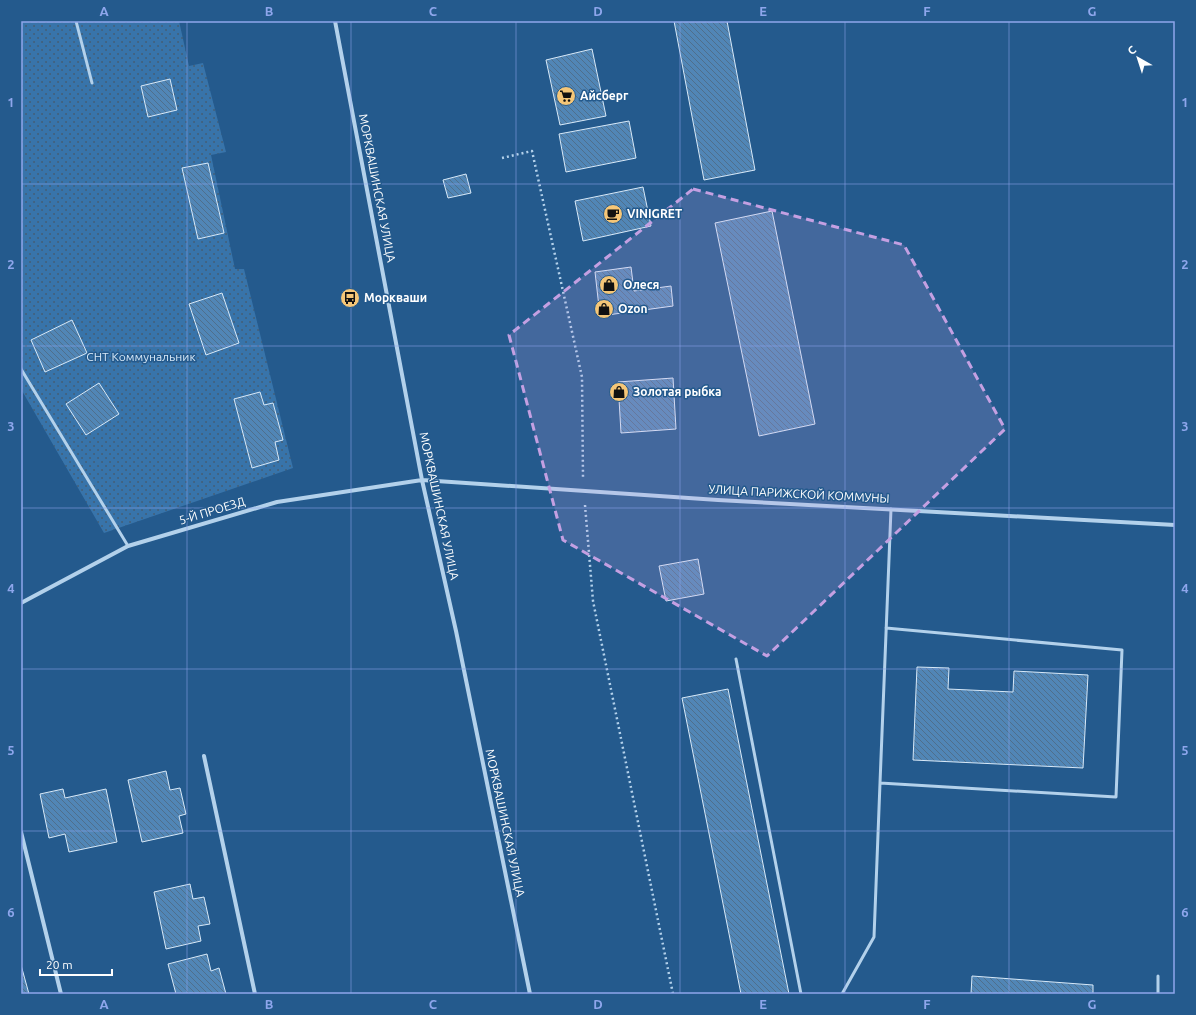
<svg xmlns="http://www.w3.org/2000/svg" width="1196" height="1015" font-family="Ubuntu,sans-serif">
<defs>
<pattern id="park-dots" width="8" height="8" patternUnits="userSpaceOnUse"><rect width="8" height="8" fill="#3874aa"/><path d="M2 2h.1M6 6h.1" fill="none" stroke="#435e76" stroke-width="1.8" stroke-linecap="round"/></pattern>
<pattern id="building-back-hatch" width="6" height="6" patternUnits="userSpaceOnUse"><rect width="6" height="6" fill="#5186b6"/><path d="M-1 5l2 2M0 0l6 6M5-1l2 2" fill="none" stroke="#4f6f8c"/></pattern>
</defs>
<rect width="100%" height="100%" fill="#245a8d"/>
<path fill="url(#park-dots)" d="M21 21H179L189 66 203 63 226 152 211 155 235 269H244L293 468 104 533 21 389Z"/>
<path fill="url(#building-back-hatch)" stroke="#d8e9f8" d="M674 21H727L755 170 704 180Z
M592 49 606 116 560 125 546 60Z
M170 79 177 110 148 117 141 86Z
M629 121 636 158 566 172 559 134Z
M208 163 224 233 198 239 182 168Z
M466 174 471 193 448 198 443 180Z
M643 187 651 226 583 241 575 201Z
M772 211 815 424 759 436 715 223Z
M631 267 634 291 671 286 673 306 600 316 595 272Z
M222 293 239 343 206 355 189 304Z
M72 320 87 353 45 372 31 340Z
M673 378 676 429 621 433 618 382Z
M99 383 119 414 86 435 66 404Z
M260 392 264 405 273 403 283 440 275 442 279 460 252 468 234 399Z
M698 559 704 594 666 601 659 566Z
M917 667 949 668 948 689 1013 692 1014 671 1088 675 1083 768 913 760Z
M728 689 789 994H741L682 698Z
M166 771 170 790 180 788 186 814 179 816 183 833 142 842 128 780Z
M63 789 65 798 106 789 117 842 69 852 65 834 49 838 40 794Z
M190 884 193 899 204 897 210 924 198 926 201 941 166 949 154 892Z
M207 954 211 971 219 968 226 994H176L168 964Z
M21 965 29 994H21Z
M972 976 1093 985V994H971Z"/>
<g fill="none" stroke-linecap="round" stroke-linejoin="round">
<path stroke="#b3d1eb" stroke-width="2.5" stroke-dasharray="2 3" stroke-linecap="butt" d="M502 158 532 151 582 377 583 478
M585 505 593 601 673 994"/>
<path stroke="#b3d1eb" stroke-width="3" d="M76 21 92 83
M21 369 128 546
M736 659 801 994
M880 783 891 509
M842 994 874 937 880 783 1116 797 1122 650 886 628
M1158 994V976"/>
<path stroke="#b3d1eb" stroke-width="4" d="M335 21 422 480 456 631 530 994
M21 603 128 546 277 502 422 480 718 500 1175 525
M204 756 255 994
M21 832 61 994"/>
</g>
<path fill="#c4a0e2" fill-opacity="0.2" stroke="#c4a0e2" stroke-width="3" stroke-dasharray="8 5" stroke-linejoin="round" d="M693 189 904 245 1005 429 767 656 563 540 509 335Z"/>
<path fill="none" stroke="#8ea6ec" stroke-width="1" stroke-opacity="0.55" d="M187 21V994M351 21V994M516 21V994M680 21V994M845 21V994M1009 21V994M21 184H1175M21 346H1175M21 508H1175M21 669H1175M21 831H1175"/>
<defs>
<g id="supermarket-disc" transform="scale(1)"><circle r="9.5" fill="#f5c677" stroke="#245a8d"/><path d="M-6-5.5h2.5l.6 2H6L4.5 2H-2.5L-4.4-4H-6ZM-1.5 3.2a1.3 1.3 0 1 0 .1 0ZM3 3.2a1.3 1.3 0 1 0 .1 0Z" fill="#111"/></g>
<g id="cafe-disc" transform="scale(1)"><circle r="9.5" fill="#f5c677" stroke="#245a8d"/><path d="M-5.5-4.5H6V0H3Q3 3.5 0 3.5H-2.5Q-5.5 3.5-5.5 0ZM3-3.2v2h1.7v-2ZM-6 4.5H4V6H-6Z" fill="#111"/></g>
<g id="shop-disc" transform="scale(1)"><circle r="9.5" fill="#f5c677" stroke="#245a8d"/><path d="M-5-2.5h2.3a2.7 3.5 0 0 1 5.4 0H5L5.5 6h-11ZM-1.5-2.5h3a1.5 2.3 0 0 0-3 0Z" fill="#111"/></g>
<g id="bus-disc" transform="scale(1)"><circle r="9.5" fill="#f5c677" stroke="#245a8d"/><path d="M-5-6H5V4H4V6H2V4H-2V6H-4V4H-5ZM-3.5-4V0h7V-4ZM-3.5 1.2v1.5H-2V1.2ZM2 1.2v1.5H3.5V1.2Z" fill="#111"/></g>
</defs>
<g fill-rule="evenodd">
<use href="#supermarket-disc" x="566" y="96"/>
<use href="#cafe-disc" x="613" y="214"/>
<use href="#shop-disc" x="609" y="285"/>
<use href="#bus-disc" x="350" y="298"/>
<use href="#shop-disc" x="604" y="309"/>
<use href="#shop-disc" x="619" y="392"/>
</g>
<g text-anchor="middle" stroke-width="3" stroke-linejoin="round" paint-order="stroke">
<g font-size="12" font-weight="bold" fill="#fff" stroke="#245a8d" text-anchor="start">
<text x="580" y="100">Айсберг</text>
<text x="627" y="218">VINIGRET</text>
<text x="623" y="289">Олеся</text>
<text x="364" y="302">Моркваши</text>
<text x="618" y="313">Ozon</text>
<text x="633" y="396">Золотая рыбка</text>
</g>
<g font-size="12" fill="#fff" stroke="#245a8d">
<text transform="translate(377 188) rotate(79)" y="4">МОРКВАШИНСКАЯ УЛИЦА</text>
<text transform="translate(799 494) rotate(3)" y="4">УЛИЦА ПАРИЖСКОЙ КОММУНЫ</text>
<text transform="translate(439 506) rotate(78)" y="4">МОРКВАШИНСКАЯ УЛИЦА</text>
<text transform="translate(212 511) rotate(-17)" y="4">5-Й ПРОЕЗД</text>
<text transform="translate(505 823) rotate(78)" y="4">МОРКВАШИНСКАЯ УЛИЦА</text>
</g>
<g font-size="12" fill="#d8e9f8" stroke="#245a8d">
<text x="141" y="361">СНТ Коммунальник</text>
</g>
</g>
<rect width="1196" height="1015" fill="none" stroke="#245a8d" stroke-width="44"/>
<g transform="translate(1138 58) rotate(321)" stroke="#245a8d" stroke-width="3" paint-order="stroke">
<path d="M0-3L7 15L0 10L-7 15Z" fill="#ffffff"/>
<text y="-6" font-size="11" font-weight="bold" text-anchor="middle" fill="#ffffff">С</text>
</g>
<path d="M40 969v6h72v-6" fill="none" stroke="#ffffff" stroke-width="2"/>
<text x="46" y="969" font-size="12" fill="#ffffff" stroke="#245a8d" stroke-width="3" paint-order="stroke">20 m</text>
<rect x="22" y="22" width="1152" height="971" fill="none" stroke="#8ea6ec" stroke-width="1.5"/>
<g font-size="13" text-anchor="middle" font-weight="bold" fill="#8ea6ec">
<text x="104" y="16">A</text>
<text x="269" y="16">B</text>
<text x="433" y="16">C</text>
<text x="598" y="16">D</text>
<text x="763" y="16">E</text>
<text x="927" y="16">F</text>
<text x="1092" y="16">G</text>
<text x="11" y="107">1</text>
<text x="1185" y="107">1</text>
<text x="11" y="269">2</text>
<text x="1185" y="269">2</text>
<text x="11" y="431">3</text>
<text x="1185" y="431">3</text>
<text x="11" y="593">4</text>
<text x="1185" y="593">4</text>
<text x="11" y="755">5</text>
<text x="1185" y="755">5</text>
<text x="11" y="917">6</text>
<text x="1185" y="917">6</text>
<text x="104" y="1009">A</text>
<text x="269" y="1009">B</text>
<text x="433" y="1009">C</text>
<text x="598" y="1009">D</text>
<text x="763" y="1009">E</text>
<text x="927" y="1009">F</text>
<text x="1092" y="1009">G</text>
</g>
</svg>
